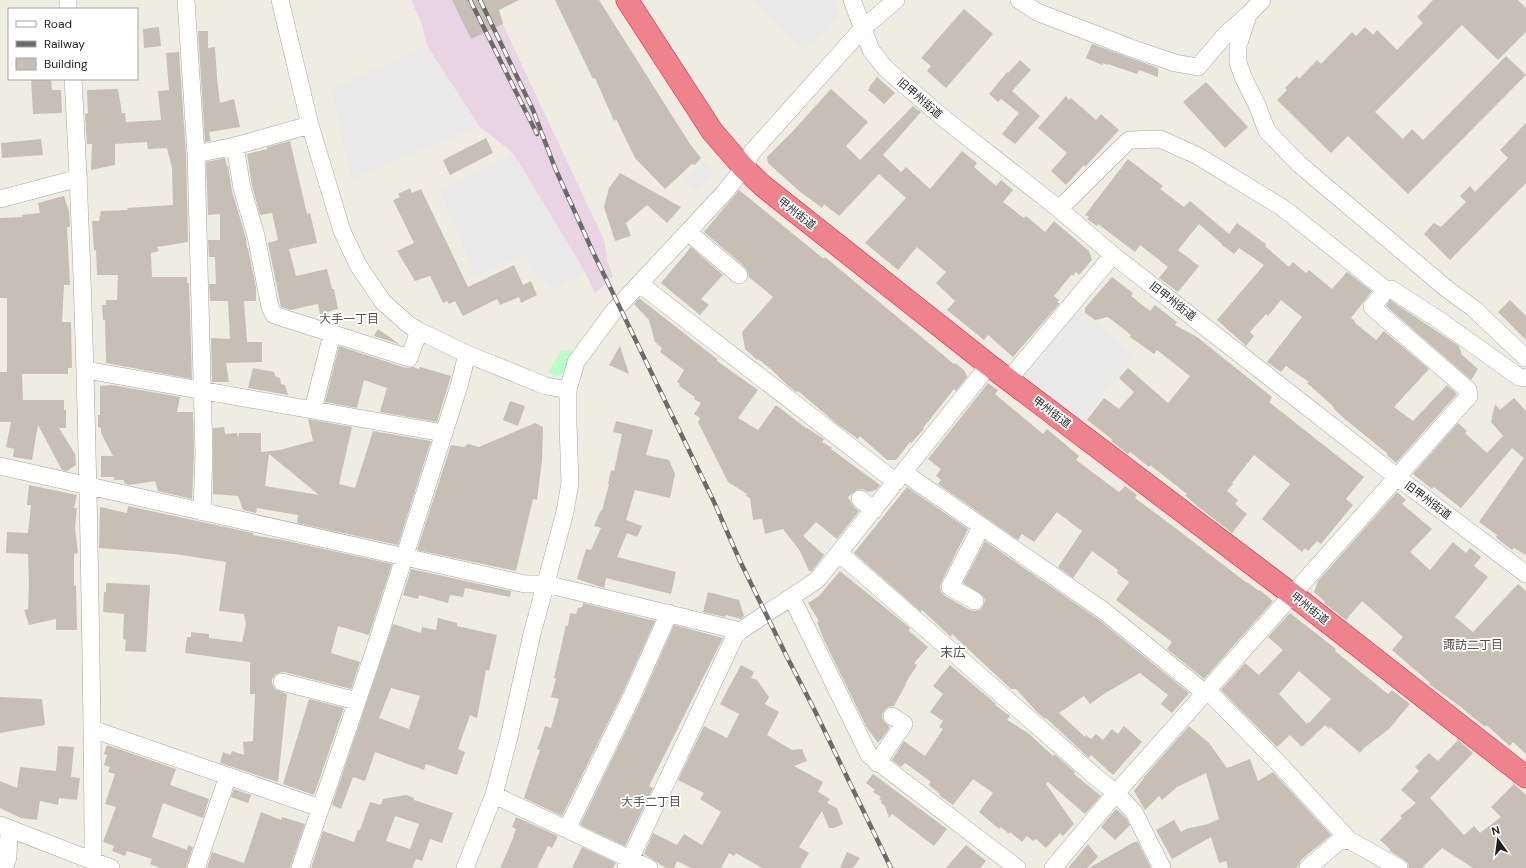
<svg xmlns="http://www.w3.org/2000/svg" width="1526" height="868" font-family="'DM Sans','Noto Sans JP',sans-serif">
<rect width="100%" height="100%" fill="#efece2"/>
<path fill="#e9d4e3" d="M411 0H494L496 10 604 240 607 260 613 276 595 294 585 272 513 153 479 126 427 46 422 24Z"/>
<path fill="#bbfdc8" d="M573 350 565 373 557 376 548 372 561 351Z"/>
<path fill="#e9e9e9" d="M753 0H836L839 14 827 28 829 31 824 35 822 34 812 43 810 42 803 49Z
M427 46 479 126 352 179 331 89Z
M513 153 585 272 554 290 537 277 525 255 476 276 440 191Z
M705 160 715 170 695 191 685 182Z
M1079 310 1135 355 1081 422 1025 377Z"/>
<path fill="#c7bfb5" fill-rule="evenodd" d="M452 0H519L499 10 503 24 471 39Z
M555 0H599L690 144 701 158 695 165 692 164 665 189 635 158 616 119 614 121 595 78 593 79Z
M1433 0H1518L1526 8V32L1498 60 1462 25 1375 112 1403 139 1412 129 1423 140 1506 56 1526 75 1408 194 1348 136 1331 153 1277 100 1287 90 1285 88 1297 76 1299 79 1317 60 1321 64 1352 32 1356 36 1365 27 1373 35 1377 30 1397 50 1423 23 1417 17Z
M964 9 993 34 946 88 927 71 931 66 921 58Z
M159 27 161 46 144 48 143 29Z
M198 31H208V48L215 47 217 78 220 103 234 99 240 127 209 132 211 141 205 142Z
M1092 44 1158 68V77L1139 70 1137 74 1108 64V65L1103 63 1102 65 1086 58Z
M179 52 186 154 188 242 157 247 159 251 151 253 152 277H187V283H189L192 379 106 363 105 320H103L102 305H106V300H117L118 275H97L96 250H94L92 221H99L101 211 128 210 127 208 173 205 172 168 167 148 148 149 147 142 115 144V165L91 170 92 144H87L85 114 88 113 87 90 118 89 122 113H125L126 122 161 120 158 91 169 90 166 53Z
M1020 60 1031 70 1012 91 1040 116 1015 144 1002 134 1019 113 1001 99 998 102 989 94 1007 72 1008 73Z
M877 77 895 93 884 104 868 90 870 88 869 87Z
M31 79H51L52 90H61L62 113 33 114Z
M1206 82 1248 127 1225 148 1183 102Z
M831 89 868 122 846 146 860 160 913 106 921 112 883 155 901 172 906 167 930 189 962 151 977 163 974 167 996 186 1001 180 1013 190 1003 202 1024 218 1026 216 1045 232 1054 221 1089 251 1092 260 1079 275 1076 272 1073 276 1072 274 1054 296 1059 300 1057 303H1060L1013 357 988 335 984 340 947 310 955 301 936 283 946 272 917 247 898 270 865 243 906 198 879 174 839 216 824 204 822 208 798 190 768 163 767 157 791 133Z
M1066 96 1069 100 1071 98 1096 120 1101 114 1119 130 1085 167 1084 165 1066 185 1051 171 1067 153 1038 128Z
M1526 123V183L1450 260 1424 234 1434 223 1441 227 1466 202 1460 196 1470 186 1475 192 1508 158 1500 150Z
M486 138 493 153 450 175 443 160Z
M41 139 43 155 2 158 1 143Z
M290 141 307 214 310 213 317 243 289 249 296 276 327 269 332 289H334L338 309 320 314 318 304H317L291 310 281 307 268 243 278 240 272 213 260 215 252 186 247 154 267 149V147Z
M225 158 227 167 228 166 232 191 246 238 247 248H248L256 287V301H244L247 342H262V362L226 363 229 382H212L211 338 230 339 228 301H210L209 284H216L215 257H209L208 240H220V214L208 215 206 162Z
M1128 159 1163 186 1160 189 1184 207 1190 201 1229 234 1237 223 1266 244 1265 246 1289 267 1293 262 1306 273 1309 270 1332 289 1347 272 1372 291 1351 318 1355 321 1354 322 1376 340 1384 331 1429 369 1394 407 1413 421 1447 385 1457 394 1396 463 1387 455 1388 454 1346 420 1333 408 1334 407 1307 383 1309 382 1286 366 1281 372 1267 362 1302 317 1281 300 1268 316 1266 314 1250 332 1254 336 1246 346 1217 320 1264 265 1239 248 1234 254 1222 245V244L1199 224 1178 250 1199 266 1178 292 1159 278 1168 267 1140 245 1135 252 1098 224 1097 226 1087 219 1089 217 1085 215Z
M620 173 681 207 667 223 647 205 626 223 631 236 615 241 604 207 609 188Z
M410 188 412 193 421 189 468 287 514 265 523 285 531 281 537 295 521 303 519 297 500 305 497 299 463 316 455 301 449 304 447 301 443 303 430 276 415 281 397 251 414 243 393 200 400 197 398 194Z
M739 190 824 259 825 257 954 364 955 363 964 370 967 377 956 391 954 389 923 428 924 429 911 443 910 442 896 460H887L860 436 858 439 837 424 798 391 796 392 785 383 772 370 758 359 757 360 745 349 742 332 773 297 749 277 748 272 745 267 704 232Z
M64 196 69 211 70 227H67L70 285H64L62 322H71L72 368H68V374H22L23 400H64V410H66V428H59L75 454 76 465 67 471 62 470 38 425 32 460 13 457 14 449 6 447 11 422H0V372H7V298H0V218L23 217 22 215 40 213 38 203Z
M691 247 723 275 701 299 709 305 700 315 661 283Z
M1112 277 1133 293 1131 296 1150 311 1155 305 1177 322 1175 325 1197 337 1272 397 1269 402 1364 477 1346 499 1353 505 1321 544 1317 541 1308 551 1305 548 1302 552 1262 519 1290 484 1254 455 1232 483 1233 484 1227 491 1238 500 1235 504 1247 514 1232 533 1196 505 1185 495 1187 494 1150 465 1149 467 1130 452 1128 454 1111 441 1113 440 1087 420 1104 398 1119 409 1134 392 1119 378 1128 368 1168 403 1190 376 1157 350 1154 354 1130 337 1131 335 1108 317 1095 320 1085 313V308Z
M639 298 717 359V361L758 390 738 418 758 430 776 405 807 429V428L824 439 822 442 832 448 831 449 880 485 876 490 868 492 862 489 857 490 848 497 854 507 859 511 837 539 816 522 803 536 824 555 812 571H809L800 551 783 529 765 534 762 519 753 520 750 498 746 496 747 494 728 482 698 422 700 418 694 414 701 403 694 399 695 397 679 386 680 384 677 382 684 370 660 352 662 348 655 342 649 320 634 304Z
M1390 300 1459 346 1462 355 1478 369 1471 380 1386 306Z
M1510 300 1526 316V340L1498 312Z
M378 329 399 344 374 336Z
M339 346 406 368 413 367 419 369 420 367 451 376 437 422 380 412 387 388 364 380 357 408 325 402Z
M620 346 629 374 609 365Z
M253 368 274 372 275 376 280 378 281 384 285 385 288 395 248 388Z
M988 383 998 390 995 394 1043 434 1047 429 1079 456 1076 460 1119 492 1125 486 1137 495 1135 498 1174 527 1247 583V582L1259 591 1260 590 1273 601 1204 679 1167 649 1172 642 1116 600 1129 582 1117 573 1118 570 1092 551 1073 578 1058 567 1082 531 1057 512 1034 542 1022 534 1018 540 938 484 941 480 936 476 941 469 928 459Z
M112 385 180 397 177 412H193L194 453 192 499 158 491 155 481 129 485 124 483V480H114V477H101V456H113L101 433V428L98 427V415H100V386Z
M1514 398 1526 411V555L1514 548 1512 550 1499 540 1496 537 1497 535 1479 522 1524 458 1512 448 1461 508 1434 487 1432 489 1413 474 1458 423 1467 431 1465 433 1487 453 1503 436 1491 422 1495 404 1500 410Z
M510 401 525 406 518 426 503 420Z
M308 419 352 427 339 484 355 488 373 431 431 441 398 545 297 523 298 515 257 508 256 513 243 510 238 496 213 494V428L224 427 225 434 237 433 238 438 239 433H261V452L280 450 313 441ZM269 454 319 495 265 486Z
M616 421 653 430 646 455 669 460 675 474 670 498 635 490 626 520 642 526 637 537 627 533 617 557 676 572 671 594 606 578 604 588 577 579 586 549 591 550 601 528 594 526 601 510 602 511 609 484H608L611 470 614 471 622 434 613 432Z
M535 423 543 427 542 460 537 500 533 499 516 571 417 550 451 445 464 447 468 444 479 447Z
M29 485 77 495 74 508H77L75 528 78 553 74 554V586L76 585 77 630H56V619L29 625 24 610 28 609 29 585 28 554 6 553 7 532 28 533 31 505H27Z
M907 487 968 529 941 583 940 587 941 592 945 596 970 610 976 611 980 610 983 606 985 600 983 596 963 583 985 541 1098 619 1189 693 1172 713 1161 704 1168 695 1140 673 1107 692 1090 704 1084 696 1059 713 1085 737 1086 735 1091 739 1096 734 1103 740 1112 729 1118 734 1124 726 1142 742 1113 775 1091 755 1089 758 1046 718 1045 719 1037 712 1016 689H1011L952 634 951 637 922 610 921 612 854 553Z
M1397 492 1406 500 1402 504 1432 529 1410 552 1430 570 1453 542 1466 553 1470 548 1481 557 1474 566 1488 577 1455 617 1473 632 1518 584 1526 591V754L1513 742 1510 746 1486 725 1485 727 1457 704 1429 684 1430 683 1392 650 1403 637 1362 601 1346 620 1324 603 1325 602 1314 592 1318 581Z
M128 506 253 533V535L283 540 392 564 369 635 338 626 331 653 360 662 351 689 284 672 279 673 275 675 272 679V684L275 689 287 694 278 782 220 763 223 752 230 755 232 751 244 755 243 742 253 741 255 694H250V662L185 653 187 637H191V632L209 634V638L242 642 246 624 244 614 219 611 226 562 175 554 99 548 100 507 127 513Z
M411 569 511 591 510 597 465 588 463 597 450 595 448 603 419 595 418 599 403 595Z
M840 571 910 628 909 631 928 647 914 663 917 665 905 684H906L894 706 888 707 884 711 882 715 883 720 889 726V729L878 743 867 728 824 640 817 622 819 621 808 603 819 596Z
M106 583 150 585 146 652 125 651 126 640 123 639 124 614 103 612 104 592H106Z
M708 592 739 600 744 616 741 619 726 615 725 617 703 612Z
M583 603 655 621 623 692 562 816 524 798 540 750 537 749 540 742 545 726 551 728 559 699 551 697 556 679 554 678 566 625 568 626 570 613 576 614 578 608 582 607Z
M1290 613 1336 649 1335 651 1388 694 1392 690 1410 704 1389 729 1364 748 1360 753 1330 727 1329 729 1325 725 1302 747 1290 735 1277 747 1221 690 1245 663 1259 675 1283 650 1268 637ZM1299 671 1331 699 1309 723 1308 722 1307 724 1279 694Z
M438 618 457 623V626L497 635 489 671 486 670 477 718 470 715 458 749 465 752 457 775 426 764 424 770 375 752 365 781 353 777 341 809 332 805 393 624 421 633 422 627 436 630ZM391 688 420 696 409 729 379 718Z
M674 625 723 638 649 786 653 788 625 846 580 825 641 700Z
M741 665 754 672 751 678 757 680 769 697 765 704 779 712 767 735 792 750 802 749 807 761 794 766 823 782 818 792 830 799 827 803 837 808 843 824 834 828H829L822 811 799 847 809 853 800 868H762L736 853 734 856 729 853 721 868H691L677 861 674 868H666L644 854 653 833 677 845 684 834 702 845 721 812 700 799 704 793 678 780 704 726 727 738 739 714 720 704Z
M950 665 996 704 995 705 1010 716 1007 720 1028 733 1053 756 1054 754 1075 772 1074 774 1101 796 1085 814 1048 782 1046 784 1074 824 1063 836 1060 833 1046 848 1036 839 1033 841 1027 836 1022 842 1010 832 1009 834 1001 827 999 829 979 812 993 793 973 779 953 805 939 795 940 794 929 785 931 782 905 763 901 767 892 760 904 741 925 756 943 729 939 727 943 721 930 712 943 694 933 686Z
M0 697 42 699 45 725 0 733Z
M309 699 344 708 314 795 283 784Z
M1189 726 1209 743 1227 768 1250 759 1258 781 1273 772 1331 835 1301 860 1298 867 1296 868H1228L1226 861 1219 863 1211 837 1172 859 1156 830 1174 820 1181 832 1186 829 1208 824 1219 819 1206 773 1177 787 1162 800 1159 796 1145 810 1134 791 1144 778V777Z
M1458 740 1473 753 1430 798 1464 835 1474 826 1480 833 1501 817 1491 807 1514 784 1526 795V868H1473L1442 848 1422 868H1409L1408 863 1404 860 1390 851V849L1380 840 1402 818 1400 816 1416 803 1401 790 1419 771 1415 767 1429 753 1438 761Z
M107 745 176 769 170 785 209 799 203 818 163 803 152 837 187 850 188 845 193 847 186 868H160L150 864 152 859 127 851 125 856 112 851 114 846 103 842 116 807 105 804 115 774 108 772 110 767 104 765 107 755 104 754Z
M58 746 74 747 71 777 80 778 77 800 59 798 58 805 40 801 37 820 21 818 0 808V781L17 788 20 767 56 771Z
M873 774 947 829 934 846 892 814 889 818 885 806 881 803 882 801 879 799 881 797 873 792 875 790 866 783Z
M234 789 251 795 248 803 231 797Z
M406 795 414 798V800L453 813 442 843 430 839 422 861 416 859 412 868H311L323 831 354 842 358 830H360L370 802 381 805 383 799ZM395 816 419 824 410 849 386 841Z
M1116 809 1126 818 1130 825 1115 840 1101 827Z
M261 812 281 820 282 817 305 824 290 868H207L212 852 244 863Z
M516 817 558 836 552 848 548 846 537 868H500L514 836H513L516 829 512 827Z
M1134 842H1138L1151 868H1089Z
M1088 844 1098 857 1087 868H1068Z
M966 845 986 861 980 868H946Z
M582 847 616 863 613 868H572Z
M847 852 860 858 853 868H840Z"/>
<g fill="none" stroke-linecap="round" stroke-linejoin="round">
<g stroke="#a4a4a4" stroke-width="18">
<path id="minor" d="M68 0V9
M186 0 196 154 204 453 202 512
M280 0 310 125 342 231 358 265 383 302 409 325 419 331 467 354 546 386 568 390
M852 0 871 50 885 68 942 117 1059 209 1113 255 1397 477 1526 574
M1019 0 1037 12 1131 48 1175 63 1198 67 1226 34 1248 15 1262 0
M1248 15 1238 46V63L1244 79 1257 105 1267 131 1299 164 1447 289 1473 308 1526 358
M73 79C82 234 86 388 89 543 91 649 93 755 93 861
M235 146 242 188 256 236 270 307 274 315 409 358 419 331
M196 154 235 146 310 125
M0 199 79 178
M1059 209 1129 140 1160 139 1198 156 1283 208 1386 290
M688 232 739 275
M640 284 896 482
M86 370 443 433
M1009 379 1113 255
M313 409 332 334
M0 466 525 584H546L740 631
M903 472 1104 611 1205 693 1212 695 1283 768 1349 840 1399 868
M860 499 874 510
M839 553 1097 778 1116 793 1134 812 1162 868
M792 598 869 755 1017 868
M975 601 950 587 981 527
M282 682 357 701
M92 729 320 808
M877 763 904 724 892 716
M494 795 649 868
M0 825 111 868
M567 829 632 696 669 613
M4 868 8 857 9 829
M196 868 228 776
M300 868 373 655 459 386 467 354
M465 868 494 795 509 737 532 634 565 512 570 483 568 424V390L576 362 613 312 724 193 744 168 752 152 863 28 896 0
M626 868 735 636 740 631 817 580 989 365
M1053 868 1116 793 1469 396 1468 390 1372 307 1386 290 1391 289 1439 320 1519 377 1526 378
M1308 868 1338 842 1349 840"/>
</g>
<g stroke="#e61746" stroke-width="23">
<path id="highway" d="M627 0 712 131 744 168 763 186 989 365 1302 602 1526 777"/>
</g>
<use href="#minor" stroke="#fff" stroke-width="17"/>
<use href="#highway" stroke="#ed848b" stroke-width="22"/>
<g stroke="#6b6b6b" stroke-width="4.5">
<path id="rail" d="M470 0 537 134
M480 0 533 110 555 168 592 250 714 502 740 561 787 657 814 709 891 868"/>
</g>
<use href="#rail" stroke="#fff" stroke-width="3" stroke-dasharray="9" stroke-linecap="butt"/>
</g>
<g text-anchor="middle" stroke-width="3.5" stroke-linejoin="round" paint-order="stroke">
<g font-size="11" fill="#1d1d1d" stroke="#fff">
<text transform="translate(920 98) rotate(41)" y="4">旧甲州街道</text>
<text transform="translate(797 213) rotate(38)" y="4">甲州街道</text>
<text transform="translate(1173 301) rotate(38)" y="4">旧甲州街道</text>
<text transform="translate(1052 412) rotate(37)" y="4">甲州街道</text>
<text transform="translate(1428 500) rotate(37)" y="4">旧甲州街道</text>
<text transform="translate(1310 608) rotate(38)" y="4">甲州街道</text>
</g>
<g font-size="12" fill="#505050" stroke="#fff">
<text x="349" y="323">大手一丁目</text>
<text x="1473" y="649">諏訪二丁目</text>
<text x="651" y="806">大手二丁目</text>
</g>
<g font-size="13" fill="#505050" stroke="#fff">
<text x="953" y="657">末広</text>
</g>
</g>
<rect x="8" y="8" width="130" height="72" fill="#ffffff" stroke="#a5a5a5"/>
<rect x="16" y="21" width="20" height="6" fill="#ffffff" stroke="#a5a5a5"/>
<text x="44" y="28" font-size="12" fill="#1d1d1d">Road</text>
<rect x="16" y="41" width="20" height="6" fill="#6b6b6b" stroke="#a5a5a5"/>
<text x="44" y="48" font-size="12" fill="#1d1d1d">Railway</text>
<rect x="16" y="58" width="20" height="12" fill="#c7bfb5" stroke="#a5a5a5"/>
<text x="44" y="68" font-size="12" fill="#1d1d1d">Building</text>
<g transform="translate(1498 840) rotate(346)" stroke="#ffffff" stroke-width="3" paint-order="stroke">
<path d="M0-3L7 15L0 10L-7 15Z" fill="#1d1d1d"/>
<text y="-6" font-size="11" font-weight="bold" text-anchor="middle" fill="#1d1d1d">N</text>
</g>
</svg>
